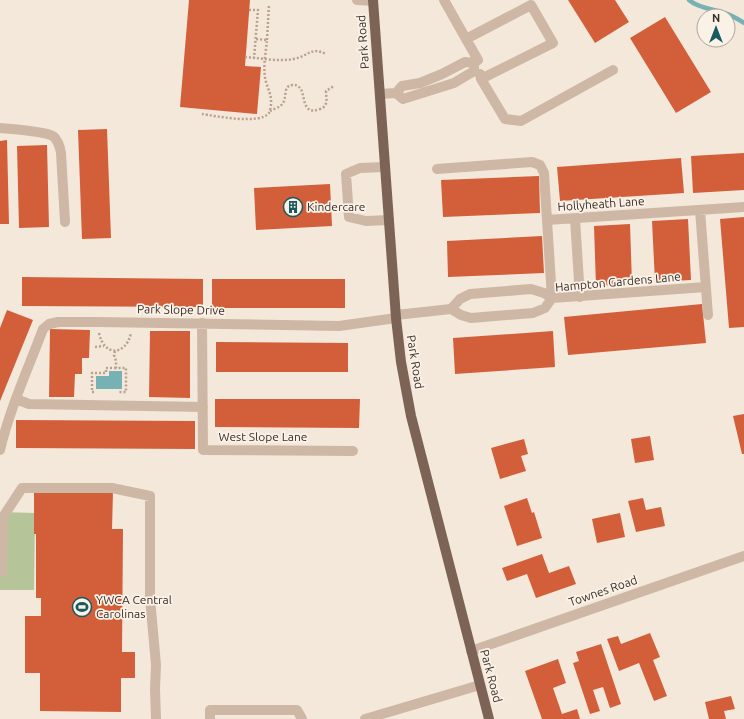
<svg xmlns="http://www.w3.org/2000/svg" width="744" height="719" font-family="Ubuntu,sans-serif">
<rect width="100%" height="100%" fill="#f4e8da"/>
<path fill="#b6c599" d="M0 512 35 513 34 590H0Z"/>
<path fill="#76b2b4" d="M109 371H122V389H96V376H109Z"/>
<g fill="none" stroke-linecap="round" stroke-linejoin="round">
<path stroke="#76b2b4" stroke-width="4.5" d="M689 0C698 8 713 9 724 13 731 15 738 19 744 23"/>
</g>
<path fill="#d25f3a" d="M189 0H250L245 66 261 67 257 114 180 107Z
M568 0H615L629 22 595 43Z
M665 17 711 92 676 113 630 38Z
M107 129 111 238 82 239 78 130Z
M7 140 9 224H0V141Z
M47 145 49 227 19 228 17 146Z
M744 153V190L693 193 691 156Z
M681 158 684 193 560 201 557 167Z
M539 176 540 213 443 217 441 180Z
M330 184 332 226 256 230 254 188Z
M744 217V327L729 328 720 219Z
M688 219 691 280 655 282 652 221Z
M630 224 632 284 596 286 594 226Z
M542 236 544 273 448 277 447 241Z
M22 277 203 279V307L22 306Z
M212 279H345V308H212Z
M702 304 706 343 568 355 564 317Z
M7 310 33 320 0 401V328Z
M50 329 90 330 89 358H82V374H75L74 397H49Z
M150 331H190V398L149 397Z
M553 331 555 367 455 374 453 338Z
M216 342 348 343V372H216Z
M215 399H360L359 428 215 427Z
M744 414V454H742L733 416Z
M16 420 195 421V449L16 448Z
M650 436 654 460 635 463 631 439Z
M524 439 528 454 521 456 526 471 500 479 491 448Z
M34 492H113L112 529H123L122 652H135V678H121V712L40 711V673H25V616H41V598H36V534H34Z
M527 498 532 513 534 512 542 538 517 546 504 506Z
M643 498 646 510 661 507 665 526 636 532 628 501Z
M620 513 625 537 597 543 592 519Z
M542 554 549 573 569 566 576 584 536 598 527 574 507 581 502 568Z
M650 633 660 657 653 660 667 696 654 701 639 663 619 671 607 639 618 636 621 644Z
M601 644 621 704 610 708 603 687 593 690 600 711 590 714 573 663 579 661 576 652Z
M558 659 566 683 553 688 562 714 577 709 580 719H542L525 671Z
M731 696 735 709 724 711 726 719H709L705 702Z"/>
<g fill="none" stroke-linecap="round" stroke-linejoin="round">
<path stroke="#baa18f" stroke-width="2.5" stroke-dasharray="2 2" stroke-linecap="butt" d="M249 10H258L254 58
M267 40 269 4
M245 57C261 58 278 62 293 59 308 57 310 46 326 54
M270 111C274 109 281 107 283 103 287 97 283 86 292 85 295 84 298 86 300 88 306 95 301 116 320 109 329 106 326 98 326 91L334 86
M202 114C215 116 260 125 269 113 270 111 271 107 271 104 272 94 266 86 265 77 263 65 266 52 267 40L256 39
M99 333C104 357 126 356 131 333
M95 347 104 346
M115 351 114 355 116 361V368H126V392H119
M94 392H92V373H106V368H116"/>
<path stroke="#ceb8a5" stroke-width="10" d="M357 0 373 1
M444 0 466 39
M474 63 478 60 466 39 531 5 553 43 481 79
M480 74 481 79 505 119 521 121 613 70
M380 94 396 93 402 86 420 83 442 74 465 62 474 63V71L454 83 403 99 396 93
M0 128C11 129 44 131 53 136 58 140 60 147 61 153L65 222
M385 167 360 168 346 174 349 217 366 221 389 220
M437 169 532 162 540 165 544 173 547 220 744 207
M700 210 708 315
M575 219 580 297
M547 220 552 298
M552 298 706 287
M451 309 460 299 470 294 531 289 544 293 552 298
M396 315 451 309 461 315 471 318 533 313 545 308 552 298
M202 323 203 450 353 451
M16 399 29 404 203 407
M0 450C10 408 28 369 43 329L49 324 58 322H98L339 326 396 318
M0 517H3L22 488H112L150 496V598L156 665 155 689 156 719
M0 572H2L3 517
M471 651 744 556
M210 719V710H297L302 719
M365 719 480 685"/>
<path stroke="#7c6356" stroke-width="10" d="M373 0 396 318 401 362 411 416 489 719"/>
</g>
<defs>
<g id="building-ring" transform="scale(1)"><circle r="9.5" fill="#fbf2e7" stroke="#185a5f" stroke-width="1.5"/><path d="M-4-6H4V6H1V3H-1V6H-4ZM-2.5-4.3h1.7v1.8h-1.7ZM.8-4.3h1.7v1.8H.8ZM-2.5-1h1.7V.8h-1.7ZM.8-1h1.7V.8H.8Z" fill="#185a5f"/></g>
<g id="stadium-ring" transform="scale(1)"><circle r="9.5" fill="#fbf2e7" stroke="#185a5f" stroke-width="1.5"/><path d="M0-5a6.5 5 0 1 0 0 10a6.5 5 0 1 0 0-10ZM-3.5-1.8h7v3.6h-7Z" fill="#185a5f"/></g>
</defs>
<g fill-rule="evenodd">
<use href="#building-ring" x="293" y="207"/>
<use href="#stadium-ring" x="82" y="607"/>
</g>
<g text-anchor="middle" stroke-width="3.5" stroke-linejoin="round" paint-order="stroke">
<g font-size="12" fill="#392d27" stroke="#fbf2e7">
<text transform="translate(363 42) rotate(-94)" y="4">Park Road</text>
<text transform="translate(601 204) rotate(-4)" y="4">Hollyheath Lane</text>
<text transform="translate(618 282) rotate(-5)" y="4">Hampton Gardens Lane</text>
<text transform="translate(181 310) rotate(1)" y="4">Park Slope Drive</text>
<text transform="translate(415 362) rotate(81)" y="4">Park Road</text>
<text x="263" y="441">West Slope Lane</text>
<text transform="translate(603 591) rotate(-19)" y="4">Townes Road</text>
<text transform="translate(491 676) rotate(75)" y="4">Park Road</text>
</g>
<g font-size="12" fill="#392d27" stroke="#fbf2e7" text-anchor="start">
<text x="307" y="211">Kindercare</text>
<text x="96" y="604">YWCA Central<tspan x="96" dy="14">Carolinas</tspan></text>
</g>
</g>
<g transform="translate(716 28)"><circle r="19" fill="#fbf2e7" stroke="#ada39a"/>
<path d="M0-3L7 15L0 10L-7 15Z" fill="#185a5f"/>
<text y="-6" font-size="11" font-weight="bold" text-anchor="middle" fill="#392d27">N</text>
</g>
</svg>
